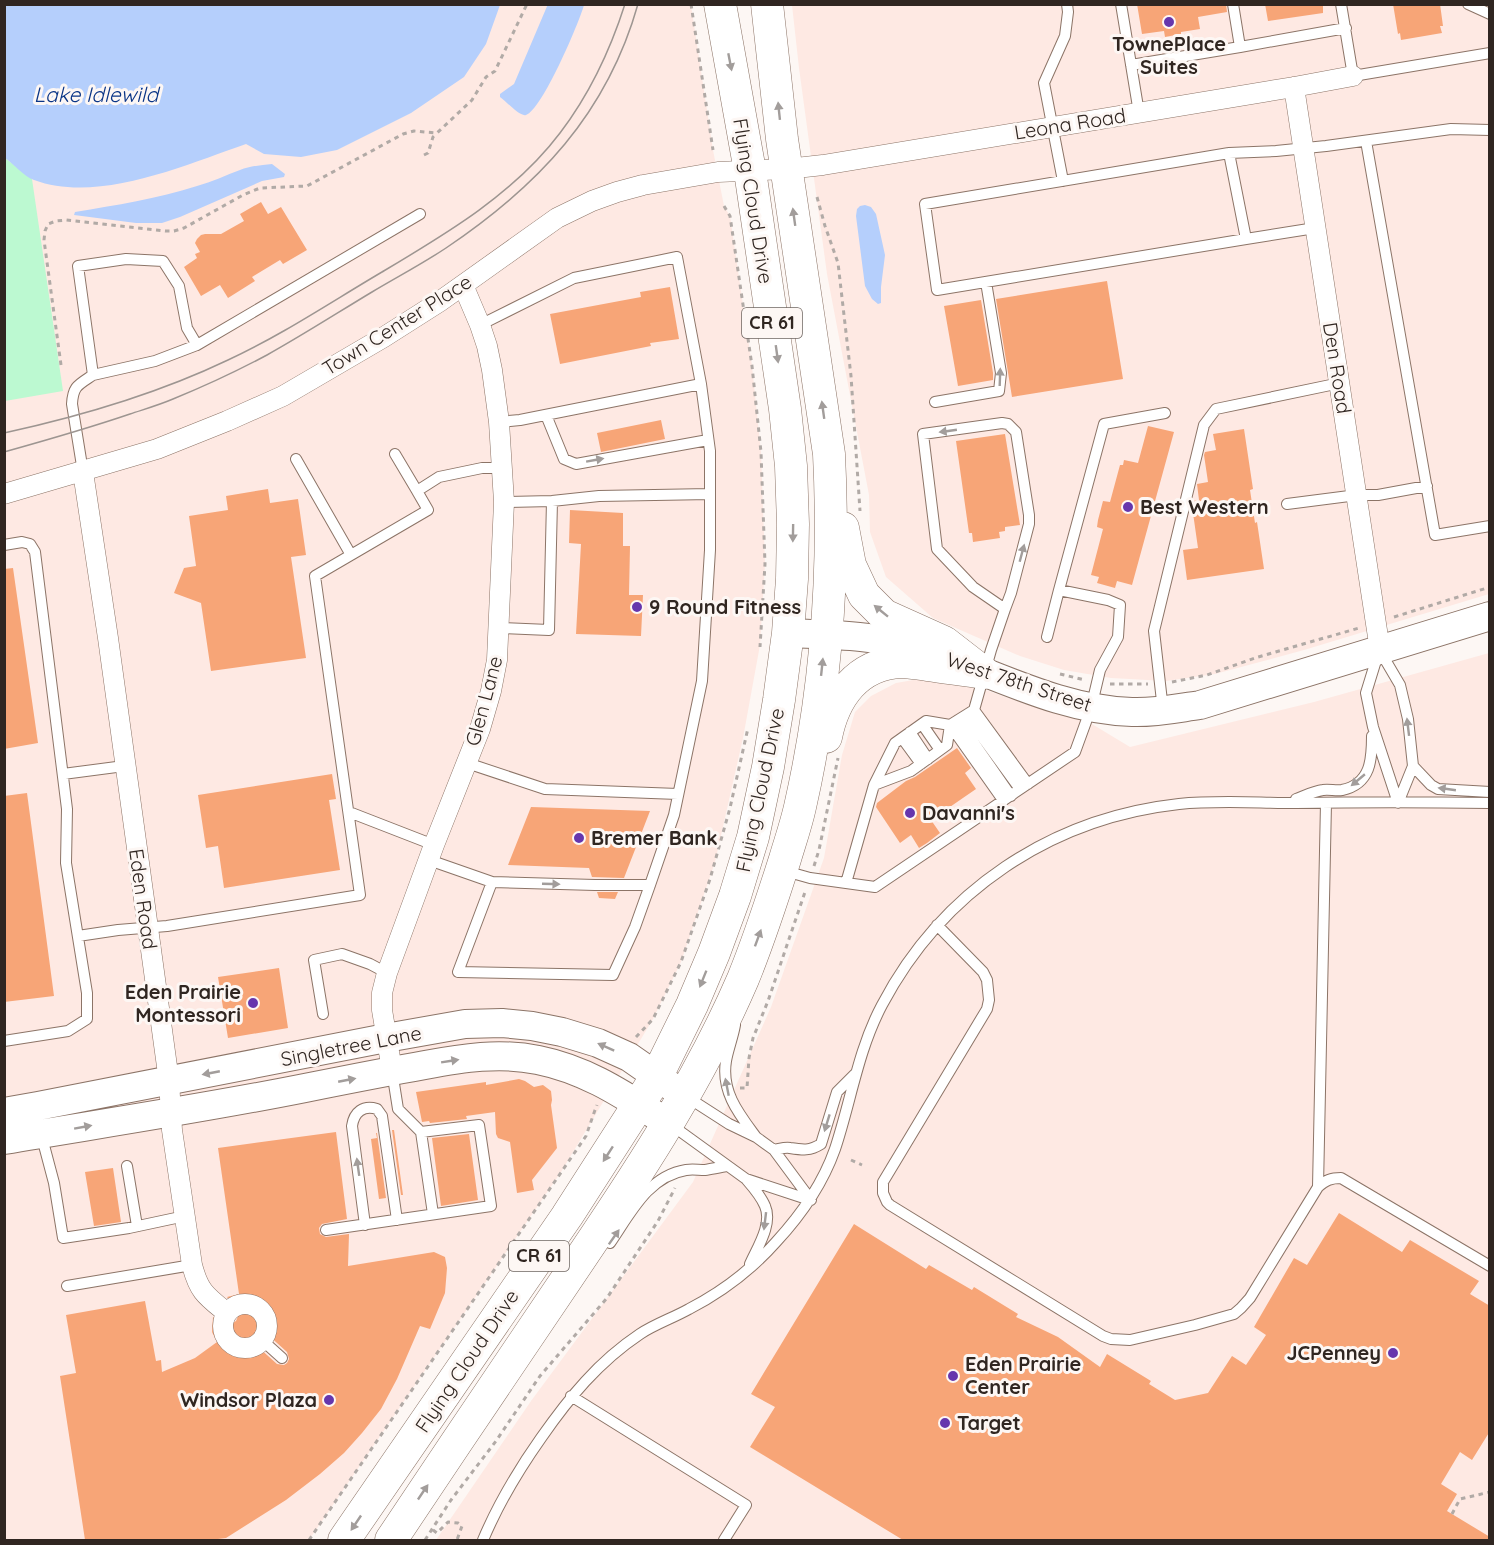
<svg xmlns="http://www.w3.org/2000/svg" width="1494" height="1545" font-family="Quicksand,sans-serif">
<rect width="100%" height="100%" fill="#fdf7f4"/>
<path fill="#fee9e3" d="M5 5H691L713 150 724 206 730 216 752 366 761 452 765 564 760 645 743 738 715 862 681 962 653 1019 561 1172 309 1540H5Z
M792 5H1489V594L1304 650 1215 674 1166 681 1111 678 1064 670 1020 656 933 618 886 577 870 532 869 495 827 274 799 68Z
M1489 653V1540H436L531 1401 693 1182 771 1007 824 858 842 755 855 712 871 696 896 683 931 677 972 685 1028 705 1087 721 1130 747 1314 702Z"/>
<path fill="#bcf9d1" d="M5 158 32 179 63 391 5 401Z"/>
<path fill="#b5cffc" d="M5 4H500V5L486 44 464 77 411 113 337 150 301 157 264 154 246 144C185 165 98 204 34 180 23 176 14 164 5 158Z
M548 4 584 5C579 23 542 110 526 115 520 117 507 102 500 97V94L514 84Z
M272 164 285 174 284 177 262 181 180 217 162 223H136L74 215 75 212C116 205 157 199 197 186 212 182 226 175 240 170 250 166 261 165 272 164Z
M865 205 871 207 876 214 885 255 881 287V303L878 304 872 299 865 286 856 216 857 209 860 206Z"/>
<path fill="#f7a577" fill-rule="evenodd" d="M1137 4H1226L1227 12 1198 17 1200 29 1181 32V34L1165 37 1164 31 1142 34Z
M1265 4H1323V13L1268 21Z
M1393 4H1440L1443 26H1440L1442 33 1401 40 1400 33 1398 34Z
M261 202 268 214 281 207 307 250 283 264 280 260 252 277 255 281 228 298 220 285 201 296 184 267 197 258 195 254 200 252 195 243 197 239 201 235 205 234H221L244 221 240 214Z
M1107 281 1123 379 1012 397 996 299Z
M670 287 679 339 650 343 651 346 560 364 550 314 641 297 640 292Z
M981 300 993 373V380L958 386 944 306Z
M661 420 665 439 601 452 597 433Z
M1148 426 1174 432 1132 585 1117 581 1115 588 1097 583 1099 577 1091 575 1103 529 1097 527 1098 520 1103 501 1110 502 1120 465H1123L1124 460 1138 463Z
M1244 429 1253 489 1250 490 1255 523 1257 522 1264 569 1187 580 1183 550 1198 548 1192 506 1193 501 1199 500 1197 484 1208 482 1204 455 1205 452 1216 450 1213 434Z
M1005 434 1020 525 1005 527V531L999 532 1000 538 973 542 972 533H969L956 441Z
M268 489 270 503 298 499 306 555 291 557 306 658 211 671 201 603 174 593 184 568 196 566 189 516 228 510 226 496Z
M570 510 623 513V546H630L629 595H643L641 636 576 634 581 544 569 543Z
M13 568 38 743 4 749V569Z
M957 748 971 768 965 773 976 789 931 820 940 833 927 843 919 848 911 835 900 843 876 807 877 803 906 781 915 777Z
M332 774 336 799 329 800 340 870 224 888 218 846 206 848 198 795Z
M27 793 54 996 4 1002V796Z
M531 807 650 811 624 878 592 877 589 868 508 865Z
M597 892H618L615 899 599 898Z
M279 968 288 1028 228 1038 218 977Z
M519 1079 525 1081 534 1087 543 1085 551 1091 552 1100 551 1105 557 1148 532 1180 534 1190 517 1193 510 1142 498 1138 496 1134 495 1112 466 1116 467 1119 430 1123 429 1121 422 1122 416 1092 486 1082V1085Z
M392 1130H394L403 1195H401Z
M336 1132 347 1219 322 1224 319 1228 320 1234 326 1237 349 1234 348 1266 434 1252 445 1257 447 1268 445 1293 430 1329 420 1326 397 1379 381 1409 362 1433 344 1453 320 1474 286 1500 226 1538 210 1540H85L60 1376 76 1373 66 1315 145 1301 156 1361 161 1360 162 1372 195 1358 217 1342 212 1332 213 1317 220 1323 226 1325 231 1324 236 1321 239 1314 238 1308 227 1297 239 1294 218 1148ZM259 1333H263L267 1334 287 1352 289 1359 287 1363 284 1365 277 1364 257 1346 255 1339Z
M376 1133H377L386 1198 379 1199 371 1139 377 1138Z
M469 1134 478 1200 441 1206 432 1138Z
M113 1168 121 1222 94 1226 85 1172Z
M1339 1213 1402 1252 1410 1240 1479 1281 1470 1294 1490 1306V1431L1472 1460 1460 1452 1441 1484 1457 1494 1447 1511 1490 1537V1540H903L750 1447 775 1407 751 1394 854 1224 926 1269 929 1265 972 1290 974 1287 1018 1314 1016 1317 1058 1337 1100 1367 1107 1354 1151 1381 1149 1384 1175 1400 1208 1393 1232 1356 1246 1365 1266 1335 1254 1327 1294 1258 1307 1265Z"/>
<g fill="none" stroke-linecap="round" stroke-linejoin="round">
<g stroke="#8c7467" stroke-width="12">
<path id="lane" d="M1121 4 1139 113
M1341 4 1353 76 1490 53
M1468 4 1490 14
M1240 47 1346 28
M1131 65 1240 47 1233 4
M1366 141 1435 535 1490 526
M1229 153 1246 239 937 290 925 204 1229 153 1276 151 1326 146 1451 129 1490 130
M1063 181 1044 83 1065 36 1068 12 1067 4
M1246 239 1315 228
M480 325 574 278 677 257 701 384
M197 345 187 328 179 286 163 261 126 259 78 266 93 375 155 361 197 345 420 214
M935 402 999 391 1001 373 986 282
M546 415 564 459 576 464 708 440
M395 454 417 491
M296 459 351 555
M83 472 72 404C73 386 78 385 93 375
M504 502 552 501 599 496 710 494
M1287 504 1357 495H1378L1427 486
M4 545 22 542 30 544 35 552 67 809 66 863 87 993V1019L68 1031 4 1041
M499 628 549 630 552 501
M1047 637 1059 590
M1380 651 1400 685 1408 719 1413 766 1398 803
M1378 654 1366 693 1373 727 1398 803
M974 710 1028 784
M1163 710 1154 631 1204 425 1216 409 1340 383
M966 715 1020 789
M958 720 1011 796
M922 724 940 750
M950 725 1003 800
M910 732 928 759
M902 738 921 764
M467 763 545 789 678 794
M1413 766 1431 785 1438 789 1490 792
M63 774 124 766
M874 785 911 771 947 745 950 725
M1296 799C1304 796 1314 791 1323 790 1329 789 1336 791 1342 790 1371 784 1372 759 1372 736
M349 812 434 845
M429 860 492 882 458 972 613 975 635 927 650 885 674 815 702 681 710 550V451L701 384 520 420 499 422
M785 871 810 878 875 887 1075 752 1091 708 1100 670 1118 637 1120 605 1108 600 1059 590 1104 424 1165 413
M492 882 595 885H650
M846 883 874 785 895 743 926 721 950 725 974 710 991 650 1005 609 973 587 937 549 923 434 1002 423 1008 424 1016 432 1029 515V524L1011 593 1005 609
M937 925 983 972 987 980 989 1000 987 1009 883 1182V1193L887 1202 890 1205 1103 1336 1111 1339 1130 1340 1195 1325 1234 1314 1241 1308 1250 1298 1318 1187C1326 1180 1331 1178 1341 1178L1490 1266
M78 936 118 930 167 926 360 895 315 576 428 510 417 491 439 477 482 468H502
M323 1014 314 960 342 954 370 964 387 973
M735 1025C733 1037 728 1049 726 1061 721 1092 739 1114 756 1137
M392 1071 398 1109 421 1132 433 1214
M687 1097 729 1124 756 1137 774 1150 811 1200
M670 1124 746 1179 810 1200
M41 1134 54 1183 63 1238 129 1228 185 1216
M774 1150C780 1149 785 1147 790 1148 803 1150 810 1151 821 1144L837 1092 855 1074
M127 1166 137 1226
M746 1179C753 1187 761 1196 765 1206 773 1224 757 1248 750 1264
M1318 1187 1326 803
M365 1225 352 1126C354 1112 363 1105 377 1109L382 1116 397 1220
M326 1230 491 1206 479 1125 421 1132
M610 1243C630 1214 648 1176 686 1170 692 1169 698 1170 705 1170 712 1169 720 1167 728 1166
M67 1286 192 1265
M262 1340 282 1358
M571 1396 746 1505 724 1540
M483 1540C499 1502 517 1472 541 1438 569 1398 598 1362 640 1334 655 1324 673 1318 689 1309 722 1292 752 1269 776 1242 801 1215 823 1183 835 1149 851 1101 858 1050 882 1005 942 891 1051 818 1179 804 1217 800 1257 803 1296 803 1360 802 1425 802 1490 803"/>
</g>
<g stroke="#8c7467" stroke-width="21">
<path id="street" d="M1294 87 1380 650
M83 472 108 638 148 928 169 1081 172 1130 192 1265C199 1292 206 1296 227 1313
M4 494 157 449 227 421 283 396 384 337 439 302 557 218 592 201 617 192 643 185 718 172 787 169 823 165 1294 87 1353 76
M392 1070 382 1010V993L387 973 434 845 480 729 491 691 497 660 504 502 499 422 492 370 487 346 480 325 463 285
M223 1326a22 22 0 1 1 44 0a22 22 0 1 1-44 0Z"/>
</g>
<g stroke="#8c7467" stroke-width="30">
<path id="secondary" d="M788 633C830 635 874 635 915 647 987 669 1056 710 1132 712 1155 713 1178 708 1200 705L1490 616
M4 1112 38 1106 386 1038 465 1024 502 1023 532 1026 562 1032 598 1043 629 1057 675 1089
M4 1140C105 1123 205 1108 305 1088 345 1080 385 1072 425 1065 462 1058 500 1052 538 1060 588 1070 625 1096 668 1123"/>
</g>
<g stroke="#8c7467" stroke-width="33">
<path id="primary" d="M843 528 850 565 864 595 884 615 944 642 984 673
M826 737C834 697 857 664 901 662 910 662 919 664 928 665 947 668 965 670 983 673
M344 1540 567 1216 657 1076 692 1005 714 953 735 896 753 837 768 767 779 700 788 633 792 579 793 524 791 466 785 409 750 171 720 4
M391 1540C449 1453 507 1367 566 1280 631 1184 697 1086 743 979 759 940 772 900 785 859 790 842 796 825 800 807 826 692 835 572 829 454L782 139 767 4"/>
</g>
<path stroke="#b1aaa6" stroke-width="3" stroke-dasharray="4.5 4.5" stroke-linecap="butt" d="M691 4 713 150
M424 155 428 153 433 137 437 133
M817 197 825 226 838 263 851 376 860 511
M724 206 730 216 752 366 761 452 765 564 760 647
M61 365 44 240 45 231 48 224 56 221 66 220 165 231H174L184 228 243 195 260 188 307 186 403 134 414 131 437 133 472 100 486 77 495 71 527 4
M1394 617 1490 587
M1060 674 1085 680
M1172 682 1207 675 1258 657 1359 628
M1110 684H1148
M814 866 819 850 838 758
M636 1037 653 1019 681 962 710 879 730 808 748 728
M740 1088H747L749 1058 753 1038 768 1001 806 889
M851 1160 862 1165
M1452 1514 1460 1499 1490 1492
M433 1530 437 1533 448 1522 458 1523 462 1526 457 1540
M309 1540 586 1136 595 1110 597 1105
M425 1540 451 1500 496 1441 540 1376 607 1298 658 1221 675 1188"/>
<use href="#lane" stroke="#fff" stroke-width="10"/>
<use href="#street" stroke="#fff" stroke-width="20"/>
<use href="#secondary" stroke="#fff" stroke-width="28"/>
<use href="#primary" stroke="#fff" stroke-width="32"/>
<path stroke="#9d9591" stroke-width="1.5" d="M4 433C82 416 157 394 228 360 282 335 331 302 382 272 446 234 514 194 560 133 589 95 610 51 625 4
M4 452C47 440 89 428 130 414 145 409 159 405 173 399 205 386 237 371 267 355 303 335 337 313 372 292 397 277 422 264 446 248 538 186 607 114 638 4"/>
</g>
<defs><path id="oneway-solid" d="M-6-.8H1V-3.2L6.5 0L1 3.2V.8H-6Z" transform="scale(1.5)"/></defs>
<g fill="#a29d9b">
<use href="#oneway-solid" transform="translate(730 62) rotate(79)"/>
<use href="#oneway-solid" transform="translate(779 111) rotate(-96)"/>
<use href="#oneway-solid" transform="translate(794 217) rotate(-98)"/>
<use href="#oneway-solid" transform="translate(777 354) rotate(82)"/>
<use href="#oneway-solid" transform="translate(1000 377) rotate(-88)"/>
<use href="#oneway-solid" transform="translate(823 410) rotate(-98)"/>
<use href="#oneway-solid" transform="translate(948 431) rotate(172)"/>
<use href="#oneway-solid" transform="translate(595 460) rotate(-10)"/>
<use href="#oneway-solid" transform="translate(793 533) rotate(91)"/>
<use href="#oneway-solid" transform="translate(1022 553) rotate(-75)"/>
<use href="#oneway-solid" transform="translate(881 611) rotate(-141)"/>
<use href="#oneway-solid" transform="translate(822 667) rotate(-84)"/>
<use href="#oneway-solid" transform="translate(1408 727) rotate(-97)"/>
<use href="#oneway-solid" transform="translate(1358 780) rotate(140)"/>
<use href="#oneway-solid" transform="translate(1447 789) rotate(-172)"/>
<use href="#oneway-solid" transform="translate(551 884) rotate(2)"/>
<use href="#oneway-solid" transform="translate(758 938) rotate(-70)"/>
<use href="#oneway-solid" transform="translate(703 979) rotate(112)"/>
<use href="#oneway-solid" transform="translate(606 1047) rotate(-156)"/>
<use href="#oneway-solid" transform="translate(450 1061) rotate(-9)"/>
<use href="#oneway-solid" transform="translate(211 1073) rotate(169)"/>
<use href="#oneway-solid" transform="translate(347 1080) rotate(-11)"/>
<use href="#oneway-solid" transform="translate(727 1087) rotate(-101)"/>
<use href="#oneway-solid" transform="translate(827 1123) rotate(107)"/>
<use href="#oneway-solid" transform="translate(83 1127) rotate(-10)"/>
<use href="#oneway-solid" transform="translate(608 1154) rotate(123)"/>
<use href="#oneway-solid" transform="translate(358 1167) rotate(-98)"/>
<use href="#oneway-solid" transform="translate(765 1221) rotate(97)"/>
<use href="#oneway-solid" transform="translate(614 1237) rotate(-55)"/>
<use href="#oneway-solid" transform="translate(423 1492) rotate(-56)"/>
<use href="#oneway-solid" transform="translate(356 1523) rotate(124)"/>
</g>
<g fill="#6636ad" stroke="#fdf7f4" stroke-width="2">
<circle cx="1169" cy="22" r="6"/>
<circle cx="1128" cy="507" r="6"/>
<circle cx="637" cy="607" r="6"/>
<circle cx="910" cy="813" r="6"/>
<circle cx="579" cy="838" r="6"/>
<circle cx="253" cy="1003" r="6"/>
<circle cx="1393" cy="1353" r="6"/>
<circle cx="953" cy="1376" r="6"/>
<circle cx="329" cy="1400" r="6"/>
<circle cx="945" cy="1423" r="6"/>
</g>
<g text-anchor="middle" stroke-width="6" stroke-linejoin="round" paint-order="stroke">
<g fill="#fdf7f4" stroke="#6e6560" stroke-width="1.5">
<rect x="742" y="308" width="60" height="30" rx="4.5"/>
<rect x="509" y="1241" width="60" height="30" rx="4.5"/>
</g>
<g font-size="18" font-weight="bold" fill="#302621">
<text x="772" y="329">CR 61</text>
<text x="539" y="1262">CR 61</text>
</g>
<g font-size="20" font-weight="bold" fill="#302621" stroke="#fdf7f4" text-anchor="start">
<text x="1169" y="51" text-anchor="middle">TownePlace<tspan x="1169" dy="23">Suites</tspan></text>
<text x="1140" y="514">Best Western</text>
<text x="649" y="614">9 Round Fitness</text>
<text x="922" y="820">Davanni's</text>
<text x="591" y="845">Bremer Bank</text>
<text x="241" y="999" text-anchor="end">Eden Prairie<tspan x="241" dy="23">Montessori</tspan></text>
<text x="1381" y="1360" text-anchor="end">JCPenney</text>
<text x="965" y="1371">Eden Prairie<tspan x="965" dy="23">Center</tspan></text>
<text x="317" y="1407" text-anchor="end">Windsor Plaza</text>
<text x="957" y="1430">Target</text>
</g>
<g font-size="20" fill="#302621" stroke="#fdf7f4">
<text transform="translate(1070 124) rotate(-9)" y="7">Leona Road</text>
<text transform="translate(753 201) rotate(81)" y="7">Flying Cloud Drive</text>
<text transform="translate(397 325) rotate(-32)" y="7">Town Center Place</text>
<text transform="translate(1337 368) rotate(81)" y="7">Den Road</text>
<text transform="translate(1019 682) rotate(18)" y="7">West 78th Street</text>
<text transform="translate(484 701) rotate(-75)" y="7">Glen Lane</text>
<text transform="translate(760 790) rotate(-78)" y="7">Flying Cloud Drive</text>
<text transform="translate(143 899) rotate(82)" y="7">Eden Road</text>
<text transform="translate(351 1046) rotate(-11)" y="7">Singletree Lane</text>
<text transform="translate(467 1361) rotate(-56)" y="7">Flying Cloud Drive</text>
</g>
<g font-size="21" font-style="italic" fill="#093486" stroke="#fdf7f4">
<text x="96" y="102">Lake Idlewild</text>
</g>
</g>
<rect width="1494" height="1545" fill="none" stroke="#302621" stroke-width="12"/>
</svg>
